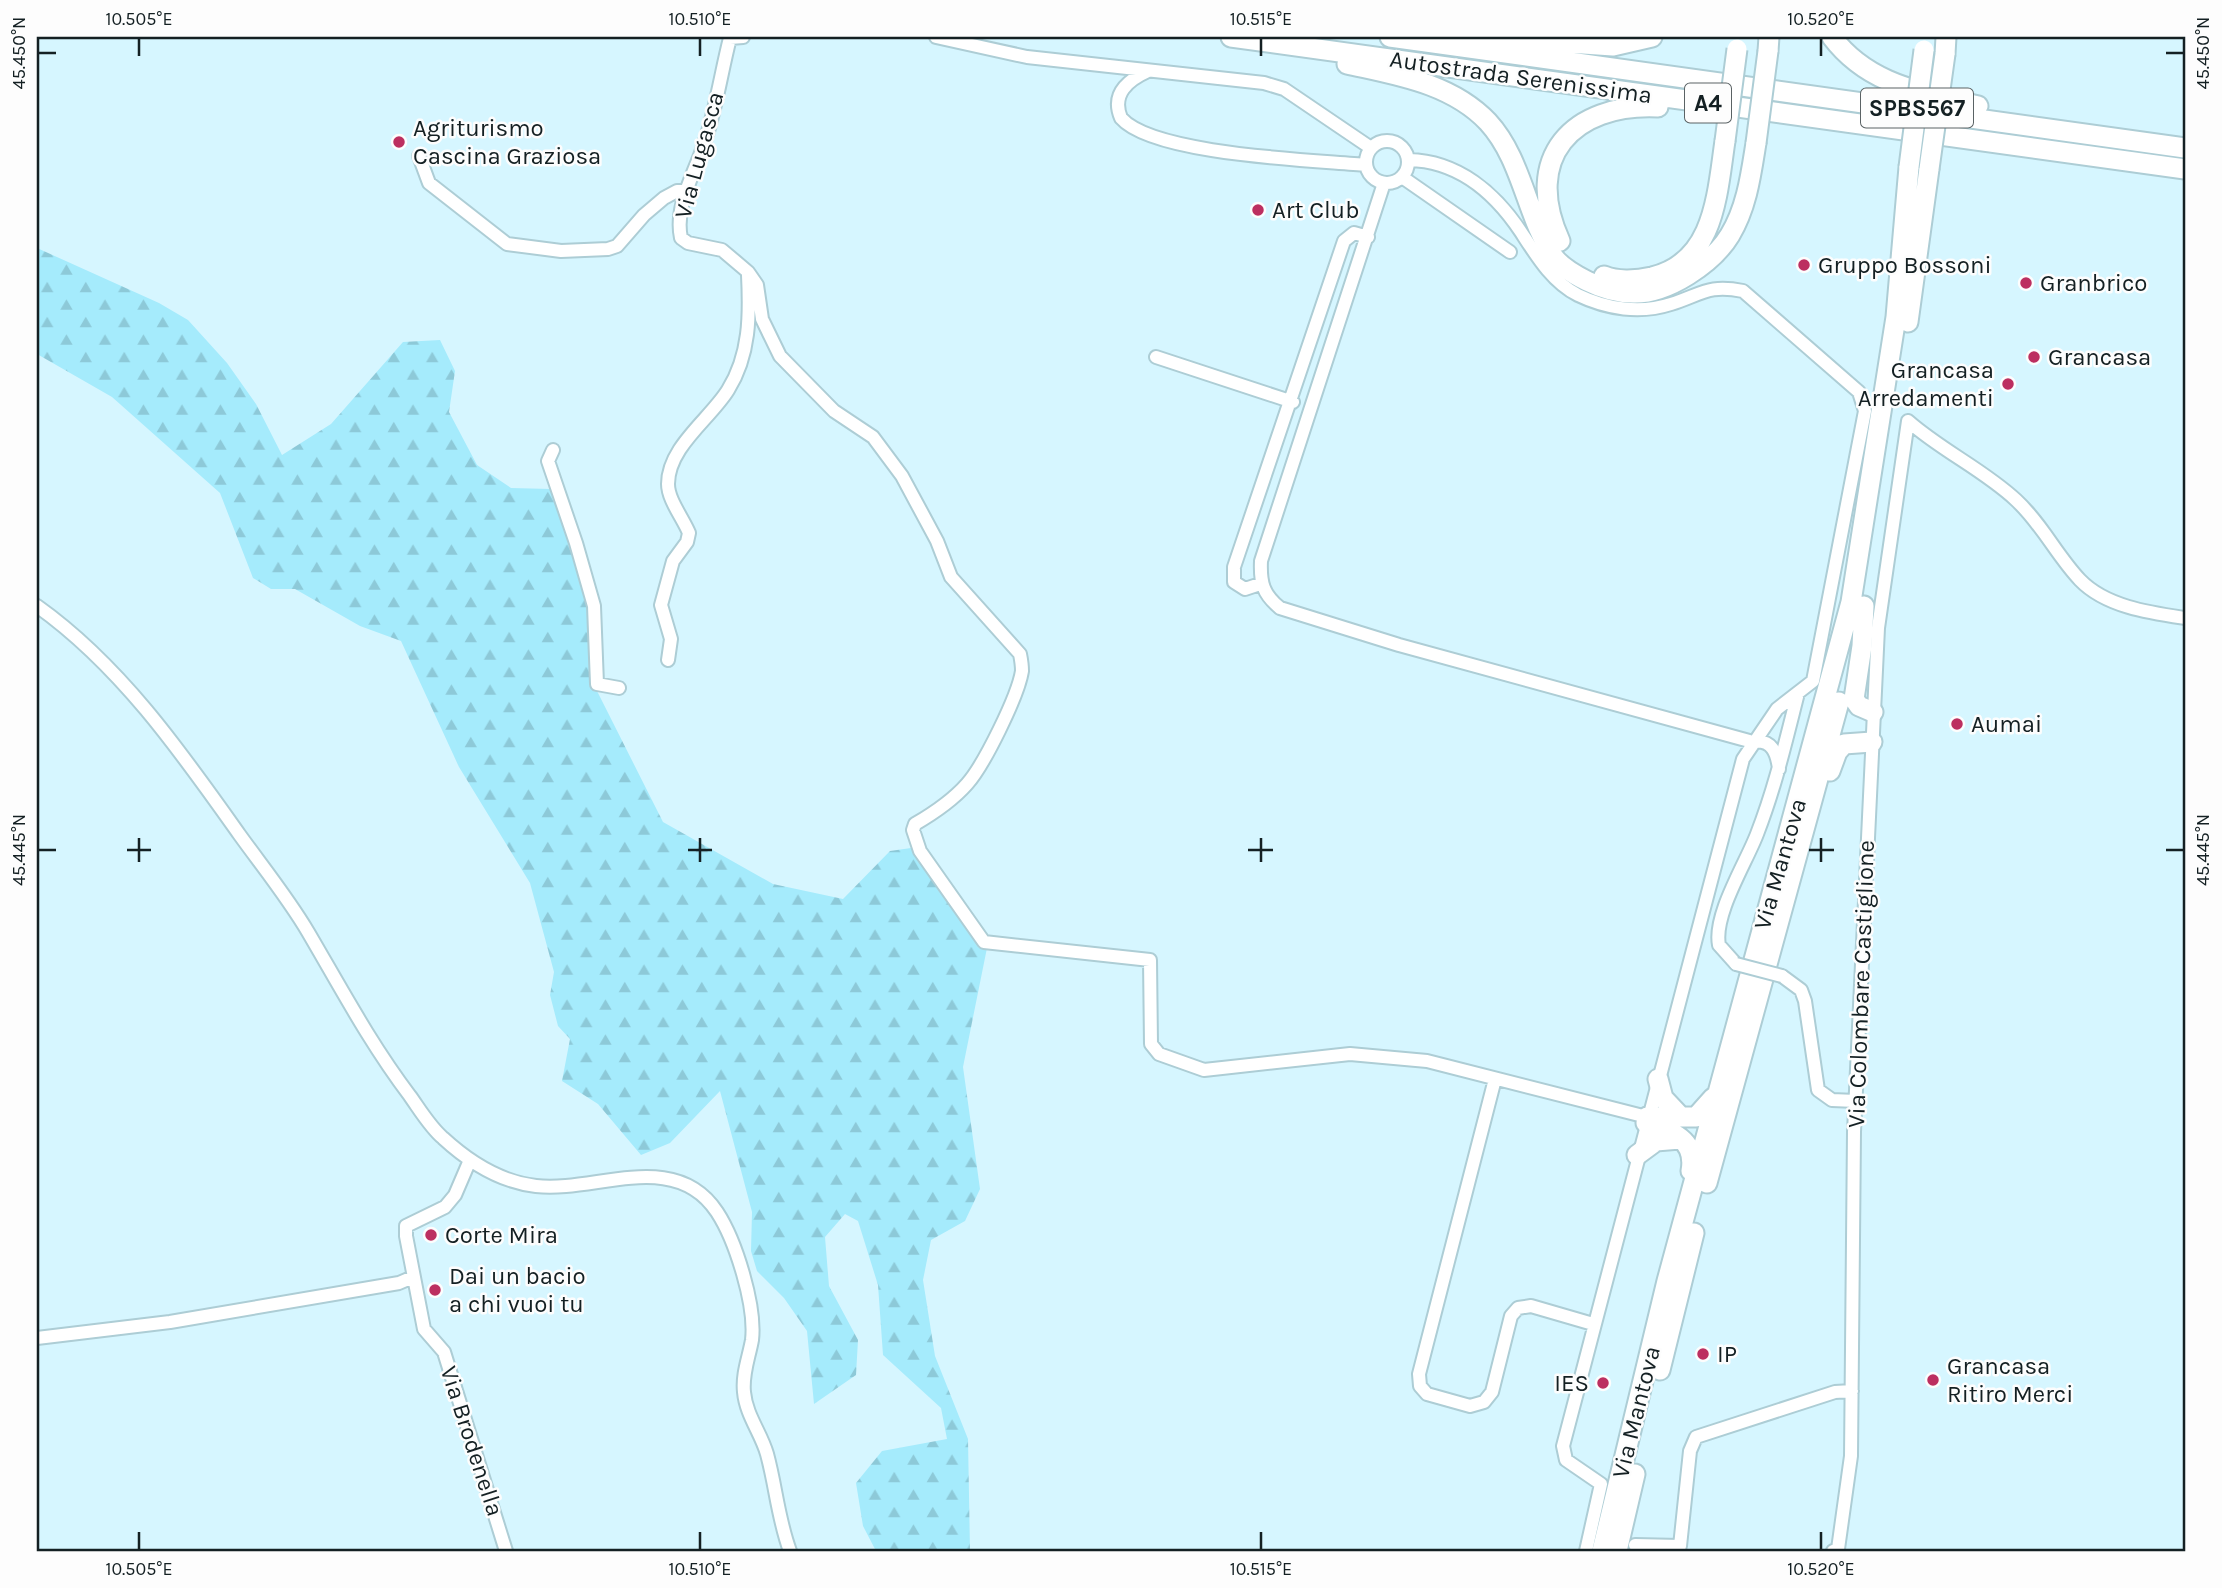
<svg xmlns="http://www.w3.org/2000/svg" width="2222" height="1588" font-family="Karla,sans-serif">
<defs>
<pattern id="forest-firs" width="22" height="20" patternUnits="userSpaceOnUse" patternTransform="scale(1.75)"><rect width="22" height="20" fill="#a5ebfc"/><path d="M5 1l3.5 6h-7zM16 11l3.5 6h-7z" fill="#8dc9d8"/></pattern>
</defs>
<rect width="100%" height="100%" fill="#d6f6ff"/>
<path fill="url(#forest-firs)" d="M37 248 159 303 188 320 227 363 256 404 282 455 331 424 403 342 440 340 455 371 449 412 477 465 511 488 551 489 592 601 596 689 663 822 773 884 843 899 890 851 925 846 988 943 963 1067 980 1189 965 1221 931 1240 923 1280 935 1356 968 1439 970 1551H876L863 1526 856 1483 882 1451 947 1439 941 1408 883 1355 878 1285 858 1221 845 1214 825 1237 829 1286 858 1340 856 1375 814 1404 807 1331 784 1298 757 1271 751 1251 752 1212 720 1091 670 1143 641 1155 598 1104 562 1081 570 1039 558 1026 550 995 554 972 530 883 459 767 401 641 360 626 295 589H271L253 578 220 493 112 397 37 354Z"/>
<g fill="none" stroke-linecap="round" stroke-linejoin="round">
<g stroke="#adcdd5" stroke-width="16">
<path id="minor" d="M743 37 730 38C721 73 716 110 704 144 695 173 674 206 681 238L688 243 722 250 748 272 757 285 762 319 780 356 834 411 873 437 902 476 937 541 951 577 1020 654C1021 659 1022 666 1022 671 1018 696 984 765 967 784 952 801 934 813 915 824L913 830 920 851 984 942 1150 960 1151 1044 1159 1054 1204 1070 1350 1054 1427 1061 1647 1117
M936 37 1027 57 1264 83 1284 89 1371 148
M1148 71C1128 80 1111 94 1121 118 1153 155 1314 160 1366 165
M1366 162a21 21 0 1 1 42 0a21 21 0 1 1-42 0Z
M419 156 429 183 507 244 561 251 608 249 617 246 644 215 664 198 677 191H686
M1409 160C1458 161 1495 193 1521 232 1536 255 1552 282 1578 295 1607 309 1640 314 1671 304 1702 294 1709 284 1743 291L1859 392 1865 411 1813 681 1777 709 1743 759 1563 1446 1566 1460 1601 1484 1586 1551
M1402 177 1510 252
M1384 183 1261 561C1260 583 1263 594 1280 608L1399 645 1753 742C1772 739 1777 753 1779 769
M1156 357 1293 402
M1908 421C1942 451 1984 470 2016 500 2042 524 2057 556 2080 580 2106 607 2151 613 2185 618
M553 450 548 461 576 543 594 606 597 684 619 688
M1260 584 1245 589 1234 582V567L1344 241 1354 233 1368 237
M37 606C120 665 181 752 239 834 262 866 288 898 308 932 342 990 370 1043 410 1096 420 1110 430 1127 443 1138 469 1162 501 1182 536 1186 595 1193 675 1148 717 1212 736 1241 756 1306 752 1340 749 1357 742 1374 744 1392 746 1415 761 1433 767 1454 776 1487 778 1519 790 1551
M668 660 671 639 661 605 673 561 687 542 689 533C683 518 668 500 668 484 668 447 710 419 728 390 750 355 750 315 748 275
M1736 964 1719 945C1713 915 1746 863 1757 834 1775 788 1786 740 1798 693
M1782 976 1801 990 1805 1001 1818 1090 1832 1100 1856 1101
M1495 1079 1419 1374 1420 1386 1427 1394 1470 1406 1484 1402 1492 1392 1511 1316 1518 1308 1531 1306 1593 1324
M470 1160 455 1195 445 1207 406 1226V1236L424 1329 444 1352 506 1551
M37 1338 170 1322 399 1283 413 1277
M1635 1545 1680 1546 1690 1451 1696 1437 1835 1392 1852 1391
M1833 1551 1838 1549 1851 1456 1854 1132 1878 628 1908 421"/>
</g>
<g stroke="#adcdd5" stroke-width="23">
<path id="highway" d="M1231 37 2185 169
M1390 37 2185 148
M1479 37 1613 46 1652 37
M1832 37C1869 86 1923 92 1978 106
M1768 51 1769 37
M1945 54 1946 37
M1347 64C1396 75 1451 83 1488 122 1522 159 1526 214 1553 256 1560 266 1575 275 1587 281 1601 288 1617 293 1633 293 1668 294 1713 263 1730 235 1747 207 1751 174 1756 143
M1560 241C1522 158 1572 103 1658 107
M1604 276C1617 282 1638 280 1652 277 1715 262 1717 194 1725 141
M1908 322 1929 169
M1864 606 1862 646 1854 699 1859 706 1873 712
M1830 771 1837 752 1844 744 1872 742
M1658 1079 1663 1098 1680 1116
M1647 1117H1696L1713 1098
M1646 1123C1671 1131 1697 1139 1691 1171
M1637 1155 1656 1141 1680 1139
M1707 1183 1839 702
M1660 1370 1694 1233
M1602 1551 1667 1281 1851 602 1896 317 1909 167
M1617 1551 1635 1474"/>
</g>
<use href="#minor" stroke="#fff" stroke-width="12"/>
<use href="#highway" stroke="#fff" stroke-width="19"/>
<g stroke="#adcdd5" stroke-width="16" stroke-linecap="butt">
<path id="minor-bridge" d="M1736 964 1782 976"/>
</g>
<g stroke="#adcdd5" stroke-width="23" stroke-linecap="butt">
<path id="highway-bridge" d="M1725 141 1737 49
M1756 143 1768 51
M1909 167 1924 50
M1929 169 1945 54"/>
</g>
<use href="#minor-bridge" stroke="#fff" stroke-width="12"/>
<use href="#highway-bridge" stroke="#fff" stroke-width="19"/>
</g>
<path fill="none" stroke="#142023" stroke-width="2.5" d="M139 38V56M700 38V56M1261 38V56M1821 38V56M38 53H56M2166 53H2184M139 838V862M700 838V862M1261 838V862M1821 838V862M38 850H56M127 850H151M688 850H712M1248 850H1273M1809 850H1834M2166 850H2184M139 1532V1550M700 1532V1550M1261 1532V1550M1821 1532V1550"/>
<g fill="#bc2f60" stroke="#fdfdfd" stroke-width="2.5">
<circle cx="399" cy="142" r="7"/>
<circle cx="1258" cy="210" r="7"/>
<circle cx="1804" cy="265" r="7"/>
<circle cx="2026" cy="283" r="7"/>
<circle cx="2034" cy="357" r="7"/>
<circle cx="2008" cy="384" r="7"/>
<circle cx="1957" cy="724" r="7"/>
<circle cx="431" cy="1235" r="7"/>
<circle cx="435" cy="1290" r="7"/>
<circle cx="1703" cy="1354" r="7"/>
<circle cx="1933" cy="1380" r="7"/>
<circle cx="1603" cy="1383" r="7"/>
</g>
<g text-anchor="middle" stroke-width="5" stroke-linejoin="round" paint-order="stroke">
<g fill="#fdfdfd" stroke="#5a6264" stroke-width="2">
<rect x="1685" y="83.5" width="46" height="39" rx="5"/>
<rect x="1861" y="88.5" width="112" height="39" rx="5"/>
</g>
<g font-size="23" font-weight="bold" fill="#142023">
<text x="1708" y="111">A4</text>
<text x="1917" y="116">SPBS567</text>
</g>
<g font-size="24" fill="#142023" stroke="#fdfdfd">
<text transform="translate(1521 77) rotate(8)" y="8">Autostrada Serenissima</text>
<text transform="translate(699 155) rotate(-75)" y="8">Via Lugasca</text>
<text transform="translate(1780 864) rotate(-74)" y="8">Via Mantova</text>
<text transform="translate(1861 984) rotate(-88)" y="8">Via Colombare Castiglione</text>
<text transform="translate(1636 1412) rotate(-76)" y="8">Via Mantova</text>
<text transform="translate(472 1441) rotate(72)" y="8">Via Brodenella</text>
</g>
<g font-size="24" fill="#142023" stroke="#fdfdfd" text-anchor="start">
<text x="413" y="136">Agriturismo<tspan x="413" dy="28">Cascina Graziosa</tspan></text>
<text x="1272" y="218">Art Club</text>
<text x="1818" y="273">Gruppo Bossoni</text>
<text x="2040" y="291">Granbrico</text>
<text x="2048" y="365">Grancasa</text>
<text x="1994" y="378" text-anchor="end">Grancasa<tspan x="1994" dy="28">Arredamenti</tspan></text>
<text x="1971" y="732">Aumai</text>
<text x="445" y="1243">Corte Mira</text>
<text x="449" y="1284">Dai un bacio<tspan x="449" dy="28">a chi vuoi tu</tspan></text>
<text x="1717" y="1362">IP</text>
<text x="1947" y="1374">Grancasa<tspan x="1947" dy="28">Ritiro Merci</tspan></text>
<text x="1589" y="1391" text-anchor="end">IES</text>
</g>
</g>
<rect width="2222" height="1588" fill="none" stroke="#fdfdfd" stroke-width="77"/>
<rect x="38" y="38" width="2146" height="1512" fill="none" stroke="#142023" stroke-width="2.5"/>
<g font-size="18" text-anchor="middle" fill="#142023">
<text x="139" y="25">10.505°E</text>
<text x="700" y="25">10.510°E</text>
<text x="1261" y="25">10.515°E</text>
<text x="1821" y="25">10.520°E</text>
<text transform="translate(19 53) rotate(-90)" y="6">45.450°N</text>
<text transform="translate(2203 53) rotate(-90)" y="6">45.450°N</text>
<text transform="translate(19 850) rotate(-90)" y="6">45.445°N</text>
<text transform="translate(2203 850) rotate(-90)" y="6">45.445°N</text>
<text x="139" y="1575">10.505°E</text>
<text x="700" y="1575">10.510°E</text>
<text x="1261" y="1575">10.515°E</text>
<text x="1821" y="1575">10.520°E</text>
</g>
</svg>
